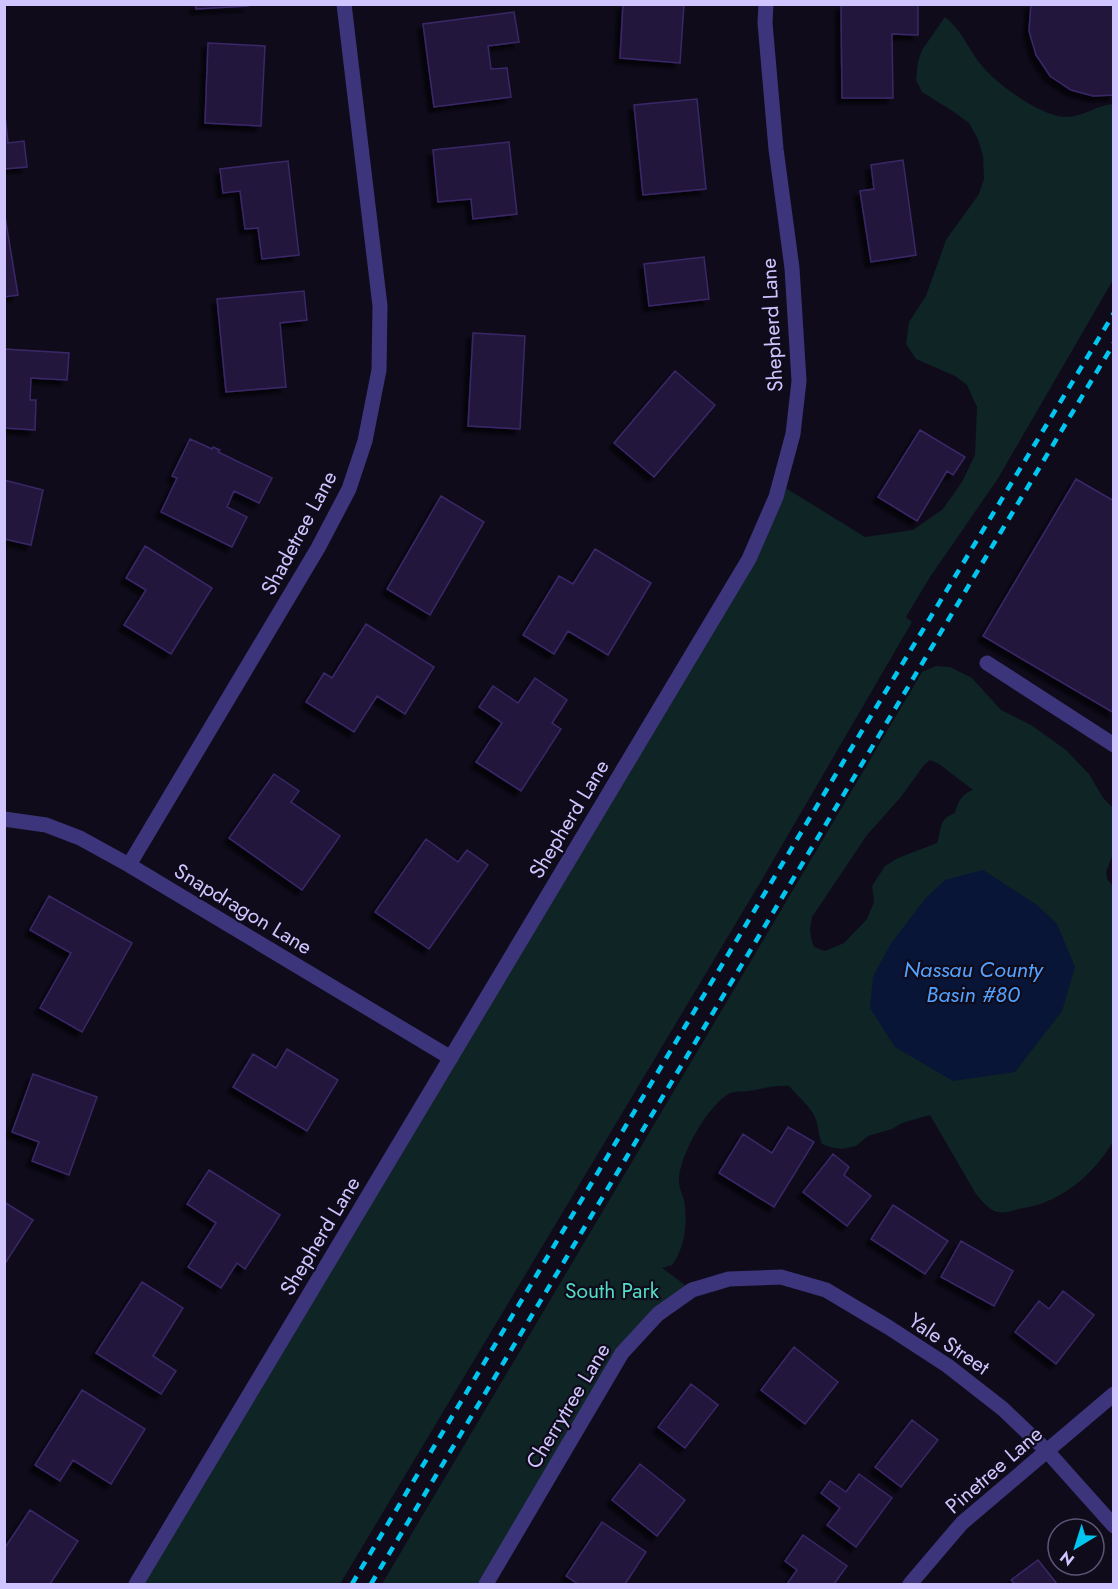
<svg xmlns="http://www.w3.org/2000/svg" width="1118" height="1589" font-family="Jost,sans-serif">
<defs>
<filter id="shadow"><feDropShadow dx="-5.5" dy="5.5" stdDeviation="1.5" flood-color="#0009"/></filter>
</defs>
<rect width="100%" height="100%" fill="#0f0b1b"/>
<path fill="#0e2425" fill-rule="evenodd" d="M945 17C961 30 965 42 976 58 990 80 1038 115 1064 117 1081 118 1097 105 1113 104V280L997 480 930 577 906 617 912 622 760 883 340 1584H136L784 487 865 537 913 530 943 509 962 482 975 455 977 407 967 385 955 376 916 359 906 344 909 322 926 296 946 240 979 194 984 179 983 156 978 139 969 123 954 112 922 92 916 80 918 62 922 50Z
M936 666 950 667 972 678 1001 710 1031 725 1066 750 1089 774 1103 798 1113 808V854L1106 872 1107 879 1114 887V1140C1095 1173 1062 1202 1024 1208 1015 1209 1007 1214 997 1212 988 1209 982 1201 976 1194L930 1115 902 1123 892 1129 868 1136 856 1146 842 1149 830 1147 822 1144C818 1135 819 1128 816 1120 812 1107 797 1096 789 1086 774 1085 763 1089 748 1091 742 1092 735 1091 730 1093 708 1105 681 1153 679 1178 678 1185 682 1193 684 1200 688 1222 685 1248 672 1265L662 1268 692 1290 622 1353 486 1584H382L922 672ZM930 760 939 764 973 790C963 793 957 802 955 813 938 819 942 829 937 843L898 858 885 866 872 886 874 902 867 919 844 943 825 951 814 947 811 938 810 929 812 917 867 835 900 798 924 765Z"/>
<path fill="#081537" d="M983 870 1037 905 1057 924 1075 967 1062 1011 1015 1072 953 1081 895 1047 870 1008 873 977 890 945 925 899 945 880Z"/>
<path fill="#21173c" stroke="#3a2868" stroke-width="1.5" filter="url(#shadow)" d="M195 4H248V6L196 9Z
M623 4H684L680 63 620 58Z
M1031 4H1114V95L1093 96 1071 90 1050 76 1036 55 1029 31Z
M841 5H918V35L892 34 893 98H842Z
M514 12 519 42 488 46 491 69 507 68 511 97 434 107 423 24Z
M208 43 265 46 261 126 205 123Z
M697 99 706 189 643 195 634 105Z
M4 106 8 143 24 141 27 167 4 169Z
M509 142 517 214 473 219 471 199 438 202 433 150Z
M903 160 916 255 871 262 860 191 874 189 871 165Z
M288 161 299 255 262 259 258 228 245 229 240 191 223 193 220 169Z
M4 210 18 295 4 297Z
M704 257 709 299 649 306 644 264Z
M304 291 307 320 280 323 286 387 226 392 217 299Z
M473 333 525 336 520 429 468 426Z
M4 349 69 353 67 380 31 378 30 400H36L35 430 4 428Z
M675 371 715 405 654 477 614 443Z
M920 430 965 457 953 475 947 471 917 521 878 497Z
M190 439 212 449 213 447 220 450 218 452 272 478 259 503 234 491 227 507 247 517 232 547 161 512 177 478 172 476Z
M1076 479 1114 501V713L983 636Z
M4 480 43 490 31 545 4 539Z
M441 496 484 522 430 615 387 589Z
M145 546 212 588 171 654 124 625 146 590 126 578Z
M595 549 651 583 608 655 568 631 554 654 523 635 559 576 573 584Z
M366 624 434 667 405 714 377 696 354 732 306 702 324 673 332 678Z
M535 678 567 700 552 723 561 729 521 791 476 762 502 723 479 707 493 686 518 703Z
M274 774 299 791 291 802 340 836 302 890 229 838Z
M426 839 458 862 467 850 488 865 429 949 375 912Z
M49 896 132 943 82 1032 40 1008 71 953 30 930Z
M287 1049 338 1080 307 1131 233 1087 253 1054 276 1068Z
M33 1074 97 1097 69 1175 32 1161 39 1142 12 1132Z
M788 1127 814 1142 774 1207 719 1173 743 1134 772 1153Z
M833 1154 849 1167 844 1175 871 1196 847 1226 803 1192Z
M209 1170 280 1215 245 1269 237 1263 221 1288 188 1267 216 1223 187 1204Z
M4 1202 33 1220 4 1265Z
M893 1205 948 1241 925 1274 871 1239Z
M961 1241 1013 1271 994 1306 941 1277Z
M142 1282 183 1308 153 1356 176 1371 161 1394 96 1353Z
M1063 1291 1094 1315 1056 1364 1015 1332 1039 1301 1049 1309Z
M794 1347 838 1382 805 1424 761 1390Z
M691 1384 718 1405 685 1448 658 1427Z
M82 1390 145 1429 111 1484 73 1460 60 1481 35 1465Z
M912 1420 938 1440 901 1487 875 1467Z
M640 1464 685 1500 657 1536 612 1500Z
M859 1474 892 1498 856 1547 827 1525 840 1508 821 1493 830 1481 846 1492Z
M30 1510 78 1541 50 1584H4V1549Z
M602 1522 646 1552 625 1584H578L566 1576Z
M803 1535 847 1566 834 1584H787L797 1570 785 1561Z
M1038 1560 1057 1584H1015L1011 1580Z"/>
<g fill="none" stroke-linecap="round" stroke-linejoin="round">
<path stroke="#3d357b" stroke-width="15" d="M987 663 1114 745
M4 819 46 825 80 838 129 865 451 1058
M129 865 318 548 349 489 365 441 379 370 380 306 344 4
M136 1584 749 559 776 497 793 434 799 381 792 268 776 149 765 23 766 4
M486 1584 622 1353 658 1314 692 1290 729 1279 781 1277 826 1290 888 1327 948 1366 1003 1409 1047 1451 1114 1526
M910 1584 962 1523 1114 1394"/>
<path stroke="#00c6f0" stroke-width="4.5" stroke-dasharray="9 8" stroke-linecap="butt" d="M352 1584 842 764 1114 313
M371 1584 1114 343"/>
</g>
<g text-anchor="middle" stroke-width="4.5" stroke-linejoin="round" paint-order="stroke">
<g font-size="21" fill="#d0c5ff" stroke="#0f0b1b">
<text transform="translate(772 325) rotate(-93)" y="7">Shepherd Lane</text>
<text transform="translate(299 533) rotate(-62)" y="7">Shadetree Lane</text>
<text transform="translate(569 819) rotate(-59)" y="7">Shepherd Lane</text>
<text transform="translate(243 909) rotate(31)" y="7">Snapdragon Lane</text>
<text transform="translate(320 1236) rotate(-59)" y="7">Shepherd Lane</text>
<text transform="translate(949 1344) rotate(34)" y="7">Yale Street</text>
<text transform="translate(568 1406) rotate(-59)" y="7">Cherrytree Lane</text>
<text transform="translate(994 1470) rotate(-41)" y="7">Pinetree Lane</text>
</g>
<g font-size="21" fill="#52dec6" stroke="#0f0b1b">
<text x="612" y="1298">South Park</text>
</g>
<g font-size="22" font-style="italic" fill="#53a2ff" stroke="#0f0b1b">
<text x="973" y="977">Nassau County<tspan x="973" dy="25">Basin #80</tspan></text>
</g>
</g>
<rect width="1118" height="1589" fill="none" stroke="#d0c5ff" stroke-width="12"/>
<g transform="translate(1076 1547) rotate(218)"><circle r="28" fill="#0f0b1b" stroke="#5c5576" stroke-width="1.5"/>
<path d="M0-4.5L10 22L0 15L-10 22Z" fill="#00c6f0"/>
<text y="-9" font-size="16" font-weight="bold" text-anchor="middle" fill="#d0c5ff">N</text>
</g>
</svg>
